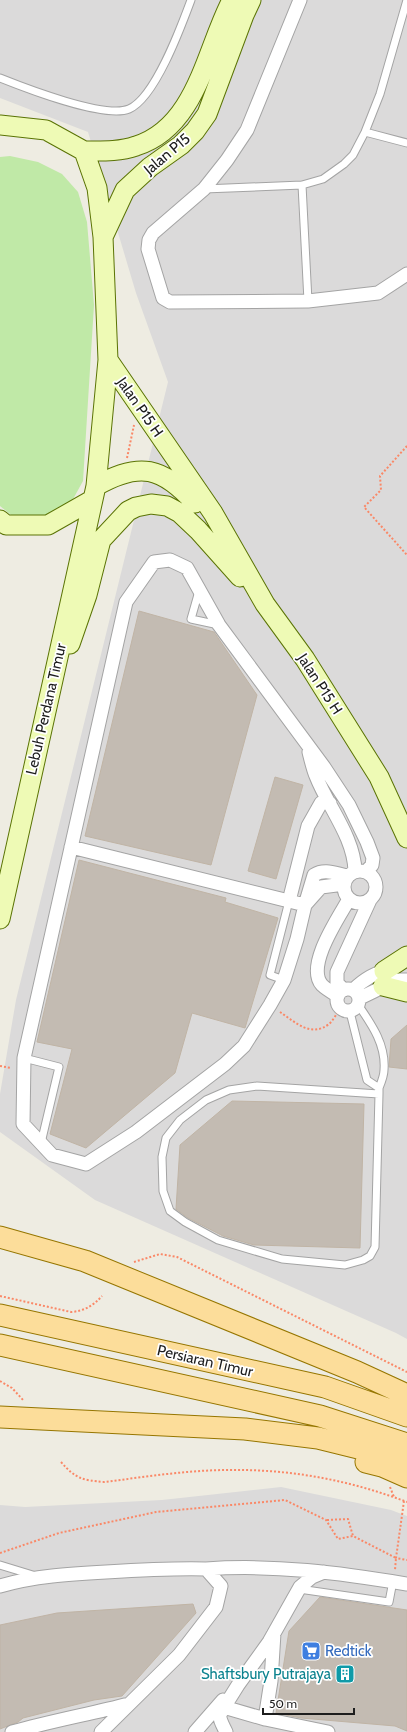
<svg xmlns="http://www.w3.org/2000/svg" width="407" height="1732" font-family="Cabin,sans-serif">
<rect width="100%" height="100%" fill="#eeece2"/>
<path fill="#dbdada" d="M0 0H407V1339L396 1333 95 1200 0 1132V1094L16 1000 168 382 136 293 88 132 0 98Z
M281 1487 391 1510 407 1516V1732H0V1505L25 1507 162 1500Z"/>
<path fill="#c0e9a7" d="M10 156 38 162 62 174 78 192 87 222 94 305 83 481 72 501 51 517 11 515 0 506V157Z"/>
<path fill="#c3bbb2" stroke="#c0b4a5" d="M139 611 214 632 257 695 211 865 85 836Z
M275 777 303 785 276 879 248 871Z
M79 860 226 898 225 902 278 918 245 1028 192 1013 175 1073 86 1148 50 1134 72 1049 37 1042Z
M407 1025V1069L389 1067 391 1039Z
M232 1101 364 1104 360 1248 254 1245 223 1236 188 1218 176 1209 180 1145Z
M320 1597 407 1610V1731L395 1726 301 1718 276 1713 289 1631Z
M193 1604 196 1613 122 1696 94 1700 23 1718 18 1722 0 1729V1625L57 1613Z"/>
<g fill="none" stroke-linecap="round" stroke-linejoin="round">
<g stroke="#a4a4a4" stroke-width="9">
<path id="lane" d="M0 78C25 88 105 119 129 109 155 98 181 27 191 0
M365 132 407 143
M302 185 308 301
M204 189 302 185 323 179 344 164 353 155 365 132 380 94 407 0
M199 591 191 619 219 625
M284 980 270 975 289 901
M350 1012 367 1080 379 1088C381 1083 384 1076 384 1070 386 1045 372 1025 359 1006
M24 1058 59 1067 41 1143
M379 1088V1094L375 1247 370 1256 363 1260 345 1265 282 1259 218 1240 185 1222 170 1211 163 1191 162 1157 166 1138 180 1120 206 1100 229 1090 257 1086 379 1094
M0 1565 36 1576
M299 1589 389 1602 393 1581"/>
</g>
<g stroke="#a4a4a4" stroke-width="15">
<path id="street" d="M300 0 247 130 227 160 204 189 153 233 149 240 148 249 163 298 170 302 308 301 378 293 407 274
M309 752C311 760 313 769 316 776 328 807 354 837 355 871
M71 847 305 905 314 875C325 868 336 874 348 876
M344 887a16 16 0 1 1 32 0a16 16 0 1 1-32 0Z
M344 884 321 887 305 905 297 939 284 980 270 1005 244 1046 225 1064 136 1132 86 1164 52 1155 23 1124 24 1058 126 602 154 562 170 560 187 568 219 625 324 767 349 805 367 842 373 858 372 865 366 872
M289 901 308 826 321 803H330
M337 1000a11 11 0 1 1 22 0a11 11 0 1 1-22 0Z
M344 990 337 983V972L370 900
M353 990C364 979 376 972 391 969
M338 996C333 993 326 989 322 985 305 966 339 917 349 899
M360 998 397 980H407
M206 1569C273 1564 341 1573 407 1584
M0 1586C34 1576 70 1574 106 1572 139 1570 172 1568 206 1569L221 1586 216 1607 179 1655 101 1732
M223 1709 238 1685 269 1642 300 1587 312 1577 324 1572
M265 1719 271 1681 274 1633
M12 1732C51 1721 90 1714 129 1704
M195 1732 223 1700
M226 1732C222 1723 214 1713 227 1708L265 1719 328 1732"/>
</g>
<g stroke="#5a7304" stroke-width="21">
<path id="secondary" d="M0 125 46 130 84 151 97 188 103 237 108 360 96 486 0 919
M84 151C101 151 119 152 136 146 197 127 206 49 232 0
M103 237 125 190 150 167 181 145 195 131 207 114 244 15 251 0
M108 360 213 513 265 604 305 659 379 777 407 838
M96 486C140 461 162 467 195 503
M0 520 6 525H48L92 500
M70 644 87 595 101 540 128 511 136 507 151 504 167 506 180 513 198 530 240 577
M384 971 407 956
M383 986 407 992"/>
</g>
<g stroke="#967600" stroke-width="23">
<path id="primary" d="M0 1237 85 1261 357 1372 407 1395
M0 1315 325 1387 407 1416
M0 1345 320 1416 407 1444
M0 1417 245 1429 318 1438 407 1460
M366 1462 382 1466 407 1477"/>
</g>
<path stroke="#fa8867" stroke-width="2" stroke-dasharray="2 2" stroke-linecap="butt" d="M407 446 380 476 381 490 364 507 407 555
M127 458 134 425
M280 1012C295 1022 311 1038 329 1024 333 1021 337 1013 340 1008
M0 1066 11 1068
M134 1262 160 1254 177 1257 407 1372
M0 1296 71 1312C84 1311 93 1306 102 1296
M0 1381 12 1388 24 1401
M61 1462C76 1479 82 1480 104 1482 145 1477 187 1470 229 1470 290 1469 349 1480 407 1502
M390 1487 394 1497
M404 1501 396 1558 407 1560
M327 1520 348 1519 353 1536
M0 1553 59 1533 156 1512 285 1500 326 1520 338 1539 353 1536 396 1558 395 1570"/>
<use href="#lane" stroke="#fff" stroke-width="7"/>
<use href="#street" stroke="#fff" stroke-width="13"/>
<use href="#secondary" stroke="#eefab5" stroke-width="19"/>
<use href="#primary" stroke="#fcdd9a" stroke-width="21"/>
</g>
<defs>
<g id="supermarket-square" transform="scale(1)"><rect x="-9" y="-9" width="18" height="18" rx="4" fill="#3f7fe0" stroke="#fff"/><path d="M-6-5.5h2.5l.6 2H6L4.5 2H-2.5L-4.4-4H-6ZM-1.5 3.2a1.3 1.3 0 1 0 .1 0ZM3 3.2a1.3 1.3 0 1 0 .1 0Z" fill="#fff"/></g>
<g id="building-square" transform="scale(1)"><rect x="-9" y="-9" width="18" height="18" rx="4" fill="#0f9aa8" stroke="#fff"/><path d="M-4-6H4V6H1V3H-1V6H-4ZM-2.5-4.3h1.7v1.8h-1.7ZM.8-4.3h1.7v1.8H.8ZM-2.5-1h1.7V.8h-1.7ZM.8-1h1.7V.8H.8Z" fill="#fff"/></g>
</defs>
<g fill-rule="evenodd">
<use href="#supermarket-square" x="311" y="1651"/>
<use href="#building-square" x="345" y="1674"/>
</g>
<g text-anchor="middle" stroke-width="3.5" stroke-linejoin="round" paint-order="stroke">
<g font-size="15" fill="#1d1d1d" stroke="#fff">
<text transform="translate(167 154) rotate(-40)" y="5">Jalan P15</text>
<text transform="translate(140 407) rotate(55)" y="5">Jalan P15 H</text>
<text transform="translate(320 684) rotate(57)" y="5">Jalan P15 H</text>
<text transform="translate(46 709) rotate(-77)" y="5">Lebuh Perdana Timur</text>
<text transform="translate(205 1361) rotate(13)" y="5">Persiaran Timur</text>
</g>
<g font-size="15" fill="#366cbe" stroke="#fff" text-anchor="start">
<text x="325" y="1656">Redtick</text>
</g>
<g font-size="15" fill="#0d838f" stroke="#fff" text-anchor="end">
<text x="331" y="1679">Shaftsbury Putrajaya</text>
</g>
</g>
<path d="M263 1708v6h91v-6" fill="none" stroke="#1d1d1d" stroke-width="2"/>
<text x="269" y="1708" font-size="12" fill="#1d1d1d" stroke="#ffffff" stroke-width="3" paint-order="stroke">50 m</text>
</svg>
